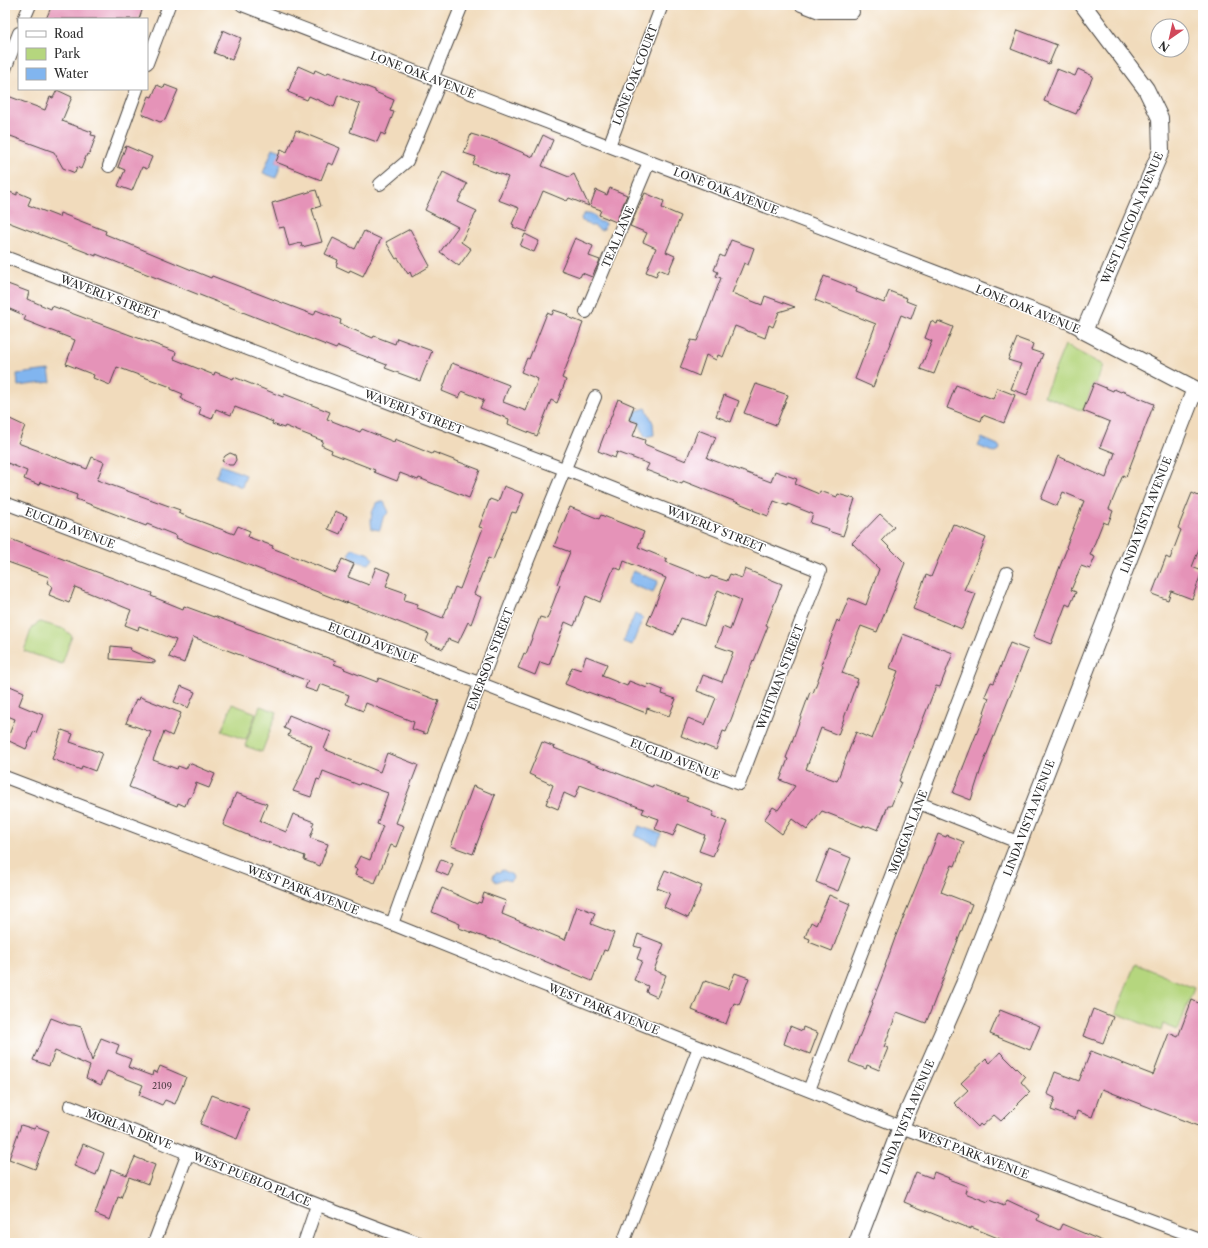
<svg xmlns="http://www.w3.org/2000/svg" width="1208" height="1248" font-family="'Libre Caslon Text',serif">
<rect width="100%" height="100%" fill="#fff"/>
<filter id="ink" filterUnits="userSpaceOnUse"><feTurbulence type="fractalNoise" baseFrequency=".025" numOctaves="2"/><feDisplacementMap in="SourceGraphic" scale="8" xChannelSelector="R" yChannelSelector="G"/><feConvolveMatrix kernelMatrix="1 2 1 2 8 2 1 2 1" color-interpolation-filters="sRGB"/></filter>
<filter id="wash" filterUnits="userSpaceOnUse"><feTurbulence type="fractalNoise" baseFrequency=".012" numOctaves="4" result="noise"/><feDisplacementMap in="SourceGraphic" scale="16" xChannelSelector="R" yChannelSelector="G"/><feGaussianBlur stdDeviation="0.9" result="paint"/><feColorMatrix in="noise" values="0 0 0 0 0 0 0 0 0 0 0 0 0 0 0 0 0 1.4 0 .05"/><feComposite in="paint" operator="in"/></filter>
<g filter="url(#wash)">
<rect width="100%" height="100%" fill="#f1dbbc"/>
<path fill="#b5d67e" stroke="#708054" d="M1065 345 1103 365 1096 384 1094 383 1083 411 1044 396Z
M40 622 64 629 72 636 62 664 24 651 32 627Z
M232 704 256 713 246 740 222 731Z
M260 706 277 712 262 752 245 746Z
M1135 964 1194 988 1178 1030 1163 1024 1161 1031 1116 1013Z"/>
<path fill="#81b5ef" stroke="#56708d" d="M273 148 281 151 276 162 281 164 276 178 263 173Z
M589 213 594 215 598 221 605 223 604 229 600 230 594 226H590L585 222 582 221 581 218 584 214Z
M49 370 51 382 18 386 17 374Z
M646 408 653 423 654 435 645 437 639 422 633 420 636 411Z
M982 438 998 445 1000 448 998 452 995 453 978 446Z
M221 465 246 475 242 487 216 477Z
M378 502H384L389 512 383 518 380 530 372 529C370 519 371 511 378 502Z
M352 549H354L370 554 373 559 369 564C362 563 351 561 349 553Z
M633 571 658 581 653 593 628 583Z
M635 614 643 618 632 645 623 642Z
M639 826 661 834 657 845 635 836Z
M503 870 512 875 513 878 510 881 503 879 496 882 493 878 494 874Z"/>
<g id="blocks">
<path fill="#e593b8" d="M52 5H144L139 19H46Z
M223 30 241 38 232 60 214 53Z
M1018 30 1057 45 1049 64 1011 49Z
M298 66 314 73 315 70 326 75 328 72 375 90V92L394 100 390 111 394 112 385 135 381 133 377 142 350 132 360 104 338 95 334 107 309 96 307 100 288 92Z
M1057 69 1075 76 1078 69 1093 76 1076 114 1044 101Z
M157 85 164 88 165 85 178 90 165 120 160 122 142 114 149 96 152 97Z
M57 90 72 97 62 121 92 132 91 135 96 136 89 155 87 154 81 169 77 167 75 173 63 168 54 152 5 134V103L8 96 45 110 50 97 53 98Z
M296 130 340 148 333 165 328 163 321 180 276 162 281 149 287 152Z
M471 134 491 140V139L533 157 543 135 553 140 542 166 569 177 574 174 589 206 569 198 567 201 543 191 526 232 513 227 514 225 512 224 519 208 498 200 508 177 473 164 476 157 464 153Z
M126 146 152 157 147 169 142 167 132 191 118 186 125 170 118 167Z
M443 172 467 184 458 202 477 211 461 242 471 249 459 266 440 252 458 227 425 210Z
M610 188 627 195 616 222 599 215 601 210 590 206 596 190 607 195Z
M5 190 17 195V192L31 198 28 205 59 217 60 213 106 231 105 234 211 278 212 276 314 315 316 310 341 320 340 324 373 338 374 336 395 344 397 338 432 351 420 381 385 368 387 365 338 346 336 349 96 254V256L5 221Z
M316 190 321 206 312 209 322 242 302 247 301 243 289 246 284 227 279 228 272 203Z
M645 193 664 201 662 208 681 216 666 252 675 256 668 273 659 269 656 276 646 272 656 248 643 242 647 233 630 226Z
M410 229 430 266 412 277 410 272 408 274 398 258 396 259 386 242Z
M364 231 381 239 363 276 350 270 349 272 336 266 338 260 325 254 333 238 355 249Z
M525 234 539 241 534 252 520 246Z
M575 238 593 246 589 256 600 260 592 277 582 273 580 277 561 270Z
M731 240 754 248 748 265 744 263 732 293 762 305 765 296 795 307 779 312 773 327 769 325 765 338 735 326 723 357 718 355 716 360 706 355 699 376 680 368 691 340 697 341 721 278 716 276 718 272 714 270 720 255 724 257Z
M824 276 857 289 856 292 884 303 889 291 907 298 906 301 916 305 911 319 901 315 873 387 855 379 876 324 815 300Z
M5 283 29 292 27 299 51 309 52 306 176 352 174 359 214 375 215 372 233 379 234 377 283 397 284 394 330 412 327 419 360 432 362 429 394 442 395 439 432 454 433 452 480 470 469 498 419 478 418 480 400 473 397 481 374 472 375 470 331 453 332 450 321 445 323 441 285 426 284 428 272 424 273 422 235 407 231 415 216 409 212 419 199 414 201 408 184 401V400L181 398 183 394 171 389V387L117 367 110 385 93 378 94 375 66 364 75 340 24 320 26 316 5 307Z
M554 310 569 315 568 317 583 323 562 378 566 380 557 403 551 400 537 436 508 424 509 419 480 408 484 400 462 391 459 398 442 391 452 363 509 385 503 402 526 411 538 379 521 372 527 358 529 359 547 313 552 315Z
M931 321 937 324 938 321 953 327 934 374 920 369 932 341 925 338Z
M1017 338 1033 344 1031 350 1043 354 1027 395 1011 389 1021 364 1008 360Z
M1094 383 1113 391 1114 389 1121 392 1122 391 1154 404 1126 477 1123 475 1109 509 1113 511 1108 524 1103 522 1090 555 1095 557 1090 569 1081 566 1071 590 1076 592 1070 606 1066 604 1051 644 1033 637 1067 548 1066 547 1084 501 1063 492 1057 506 1041 499 1058 456 1106 478 1115 453 1100 447 1110 422 1083 411Z
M756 384 788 395 776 425 744 413Z
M956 385 993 399 997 388 1015 395 1004 423 983 415 981 421 947 408Z
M724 395 739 401 731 422 716 416Z
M618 399 634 406 629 420 638 423 633 436 645 440 644 444 686 461 698 430 716 437 707 458 771 482 775 471 797 479 795 484 819 494 820 491 837 497 838 494 855 499 843 536 828 531 829 529 810 523 813 514 788 504V506L774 501 768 516 753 510 754 509 683 481 682 484 646 470 649 464 617 452 615 458 598 451Z
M10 419 25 426 18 443 87 469 92 457 104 462 97 480 180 510 178 513 234 534 238 526 250 531 248 537 273 546 272 548 336 573 342 559 354 564 348 577 369 585 376 567 391 573 386 586 406 593 404 600 418 604 417 608 443 618 455 587 460 589 483 528 479 527 490 499 498 502 504 486 524 494 516 513 512 512 493 560 488 558 474 594 481 597 471 624 468 622 458 643 448 639 443 649 426 642 429 634 347 602 346 603 218 553V554L176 538 177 536 147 524 146 526 76 499 77 495 40 482 39 485 24 479 27 471 5 462V432Z
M230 453 235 455 236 460 233 465H229L222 461 225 456Z
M1192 493 1203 498V539L1192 567 1202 571 1192 599 1171 591 1168 600 1152 594 1166 557 1170 559 1181 530 1178 528Z
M570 507 599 519 601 515 644 532 638 547 667 559 666 562 709 579 711 576 727 581 730 574 742 578 745 569 782 584 766 625 768 626 754 661 753 660 732 717 726 732 723 731 716 750 681 736 688 718 705 725 716 698 697 691 703 675 722 682 733 652 716 646 723 627 730 630 741 600 718 590 704 626 681 618 674 635 647 624 666 578 624 561 621 570 614 567 600 602 586 596 574 626 565 622 549 665 540 662 535 675 518 668 524 653 526 654 540 617 547 619 560 585 557 584 570 552 554 546Z
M335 511 347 516 340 534 328 529Z
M880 514 894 527 882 540 905 563 877 632 861 626 848 657 842 673 858 679 838 735 821 728 806 769 837 781 856 732 872 739 898 671 890 668 903 634 953 653 940 687 936 686 899 781 901 782 891 806H888L878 830 868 826 867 827 863 825V827L822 811 807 830 792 819 782 834 764 820 773 807 778 810 795 786 780 780 788 759 786 758 810 692 813 693 823 666 821 665 833 633H832L837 620 839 622 849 598 866 605 879 569 852 543Z
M953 524 986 538 964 590 976 594 962 629 913 609 926 575 931 577Z
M5 537 152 593 151 596 183 609 184 606 214 617V616L336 661 334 664 345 668 344 669 377 682 379 678 439 701 426 734 412 729 414 722 366 703 363 711 346 704 349 695 320 684 317 692 305 688 308 681 193 637 184 663 169 657 176 640 139 626 138 630 125 625 131 610 75 587 69 603 49 595 52 586 47 583 49 577 5 561Z
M1010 643 1028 650 981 769 971 800 953 793 985 712H984L989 698 985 696 991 682 994 683Z
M111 646 131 648 130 650 155 661V663L110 659Z
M586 656 607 664 602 676 627 686 629 681 647 688 648 684 663 690 662 694 676 699 669 716 647 708 646 713 607 698V699L588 692 587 693 565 684 572 667 581 670Z
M10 686 24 692 19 705 43 715 36 733 34 731 26 749 7 740 15 719 5 715V698Z
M181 686 195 692 188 708 174 702Z
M140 697 181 713 172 736 164 732 153 760 177 769 178 766 186 769 189 763 215 774 209 788 196 783 191 797 188 798 185 806 178 803 177 806 129 787 151 732 126 723 136 699 139 700Z
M289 715 331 732 324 749 380 772 387 753 418 765 396 823 404 826 396 847 391 845 375 883 355 875 357 869 354 868 360 856 370 860 383 826 377 824 388 793 360 783 359 785 323 771 320 780 317 779 311 797 293 791 301 775 312 746 288 736 290 731 284 728Z
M62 730 73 734 70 742 102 753 95 771 82 766 81 770 52 759Z
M542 742 555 747 554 748 652 787 653 785 688 798 686 801 714 812 712 816 727 822 713 856 699 851 705 835 678 824 673 836 655 829 659 819 642 813 644 809 580 785 575 798 564 793 558 809 546 804 553 785 529 774Z
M473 786 495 795 473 854 451 846Z
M236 793 267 804 260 821 286 832 293 814 314 822 312 826 314 827 310 838 328 844 320 866 304 860 305 856 262 840V841L223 825Z
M938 834 946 837 947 835 964 842 955 866 952 865 941 892 972 904 926 1023 897 1012 884 1047 888 1048 879 1070 867 1065 866 1069 849 1062 873 1003 872 1002 886 966H885L895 938 928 857H929Z
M829 849 851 858 838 891 816 882Z
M441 859 453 864 448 876 436 871Z
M665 870 702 886 688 918 664 907 670 893 657 888Z
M442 888 477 904 478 902 481 903 484 893 506 901 502 914 565 940 577 906 595 913 591 924 614 933 607 951 604 950 592 981 492 939V940L459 928 460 924 432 912Z
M829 895 850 904 832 951 809 942 810 939 805 937 811 922 816 925Z
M638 934 664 944 654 970 666 975 657 997 646 992 648 986 634 980 642 961 637 959 641 948 634 946Z
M735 973 749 978 739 1005 734 1003 726 1024 692 1010 703 982H705L706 981 728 989Z
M1192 1000 1203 1005V1128L1102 1089 1092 1117 1077 1111 1075 1119 1051 1110 1055 1098 1047 1094 1055 1072 1079 1081 1091 1051 1153 1075 1169 1033 1178 1037Z
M1093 1009 1113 1017 1103 1043 1083 1036Z
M1000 1010 1040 1026 1030 1050 990 1034Z
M51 1018 69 1025H74L81 1027 92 1061 101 1038 119 1045 116 1053 131 1059 128 1067 152 1076 153 1071 157 1073 160 1066 186 1077 175 1104 165 1100 162 1105 139 1095 143 1085 107 1071 101 1085 86 1078 90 1066 55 1051 49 1066 33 1060Z
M790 1026 802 1031 803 1027 818 1033 810 1054 784 1044Z
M1000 1052 1025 1077 1021 1082 1030 1092 1001 1121 994 1115 982 1126 980 1124 978 1127 954 1103 968 1090 961 1083 986 1059 990 1063Z
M212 1095 249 1109 237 1139 200 1124Z
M21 1125 34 1129 36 1126 49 1131 35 1169 9 1159Z
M83 1144 104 1153 96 1175 74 1166Z
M135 1157 155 1165 148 1184 129 1177 121 1198 118 1197 110 1220 95 1214 111 1169 127 1175Z
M916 1172 932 1178 934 1172 949 1178 948 1179 967 1186 965 1193 988 1202 989 1200 1004 1206 1007 1200 1039 1215 1037 1220 1059 1230 1062 1224 1107 1243H1010L971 1227V1229L904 1202Z"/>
</g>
</g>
<g filter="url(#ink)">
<use href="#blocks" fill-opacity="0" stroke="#494541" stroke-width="1"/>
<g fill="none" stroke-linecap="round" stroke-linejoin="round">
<g stroke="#494541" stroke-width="14">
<path id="minor" d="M242 5 1069 323 1084 331
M801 5 819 12H853
M24 19 30 5
M147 63 169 5
M5 69 19 33
M432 79 462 5
M609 146 662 5
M109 166 137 89
M380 184 407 161 440 82
M5 257 564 469 820 571 739 784 479 683 5 503
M586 312 649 162
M5 777 392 924 699 1047 901 1127 1203 1240
M919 803 1020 843
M392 924C455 747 521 570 595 397
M809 1090 1007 573
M70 1106C186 1152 301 1200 419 1243
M154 1243 188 1153
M304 1243 317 1205
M623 1243 699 1047"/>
</g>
<g stroke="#494541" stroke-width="18">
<path id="tertiary" d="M857 1243 901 1127 964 984 1195 389 1084 331 1161 151 1160 118 1146 89 1083 5"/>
</g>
<use href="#minor" stroke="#fff" stroke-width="12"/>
<use href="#tertiary" stroke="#fff" stroke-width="16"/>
</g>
</g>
<g text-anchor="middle" stroke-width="3" stroke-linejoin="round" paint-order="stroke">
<g font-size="9" fill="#5a454e">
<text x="162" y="1089">2109</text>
</g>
<g font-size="11" fill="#2b2b2b" stroke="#fff">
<text transform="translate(423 75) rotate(21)" y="4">LONE OAK AVENUE</text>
<text transform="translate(635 75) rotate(-69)" y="4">LONE OAK COURT</text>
<text transform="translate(726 191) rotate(21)" y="4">LONE OAK AVENUE</text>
<text transform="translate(1132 218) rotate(-67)" y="4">WEST LINCOLN AVENUE</text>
<text transform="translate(618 237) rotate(-67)" y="4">TEAL LANE</text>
<text transform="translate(110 297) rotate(21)" y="4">WAVERLY STREET</text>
<text transform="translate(1028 309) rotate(22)" y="4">LONE OAK AVENUE</text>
<text transform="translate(414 412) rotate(21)" y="4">WAVERLY STREET</text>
<text transform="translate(1146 515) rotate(-69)" y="4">LINDA VISTA AVENUE</text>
<text transform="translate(70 528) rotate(21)" y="4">EUCLID AVENUE</text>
<text transform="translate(716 529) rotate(22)" y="4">WAVERLY STREET</text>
<text transform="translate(373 643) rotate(21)" y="4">EUCLID AVENUE</text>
<text transform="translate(490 659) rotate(-69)" y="4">EMERSON STREET</text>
<text transform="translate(780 677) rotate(-69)" y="4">WHITMAN STREET</text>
<text transform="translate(675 759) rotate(21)" y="4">EUCLID AVENUE</text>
<text transform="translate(1029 818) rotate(-69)" y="4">LINDA VISTA AVENUE</text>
<text transform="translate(908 832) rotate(-69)" y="4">MORGAN LANE</text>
<text transform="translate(303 890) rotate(21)" y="4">WEST PARK AVENUE</text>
<text transform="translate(604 1009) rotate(22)" y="4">WEST PARK AVENUE</text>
<text transform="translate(907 1117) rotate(-67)" y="4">LINDA VISTA AVENUE</text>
<text transform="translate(129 1129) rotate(21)" y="4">MORLAN DRIVE</text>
<text transform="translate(973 1154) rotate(21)" y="4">WEST PARK AVENUE</text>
<text transform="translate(252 1179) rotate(22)" y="4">WEST PUEBLO PLACE</text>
</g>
</g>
<rect width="1208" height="1248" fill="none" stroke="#fff" stroke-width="20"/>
<rect x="18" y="18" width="130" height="72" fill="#ffffff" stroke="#aaaaaa"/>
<rect x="26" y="31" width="20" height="6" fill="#ffffff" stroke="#aaaaaa"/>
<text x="54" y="38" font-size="12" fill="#2b2b2b">Road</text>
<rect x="26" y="48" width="20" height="12" fill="#b5d67e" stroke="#aaaaaa"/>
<text x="54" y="58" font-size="12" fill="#2b2b2b">Park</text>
<rect x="26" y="68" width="20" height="12" fill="#81b5ef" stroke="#aaaaaa"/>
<text x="54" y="78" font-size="12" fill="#2b2b2b">Water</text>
<g transform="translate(1170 38) rotate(214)"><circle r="19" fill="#ffffff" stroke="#aaaaaa"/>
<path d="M0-3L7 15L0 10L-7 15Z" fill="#d1495b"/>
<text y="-6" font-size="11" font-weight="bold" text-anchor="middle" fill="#2b2b2b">N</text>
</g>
</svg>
